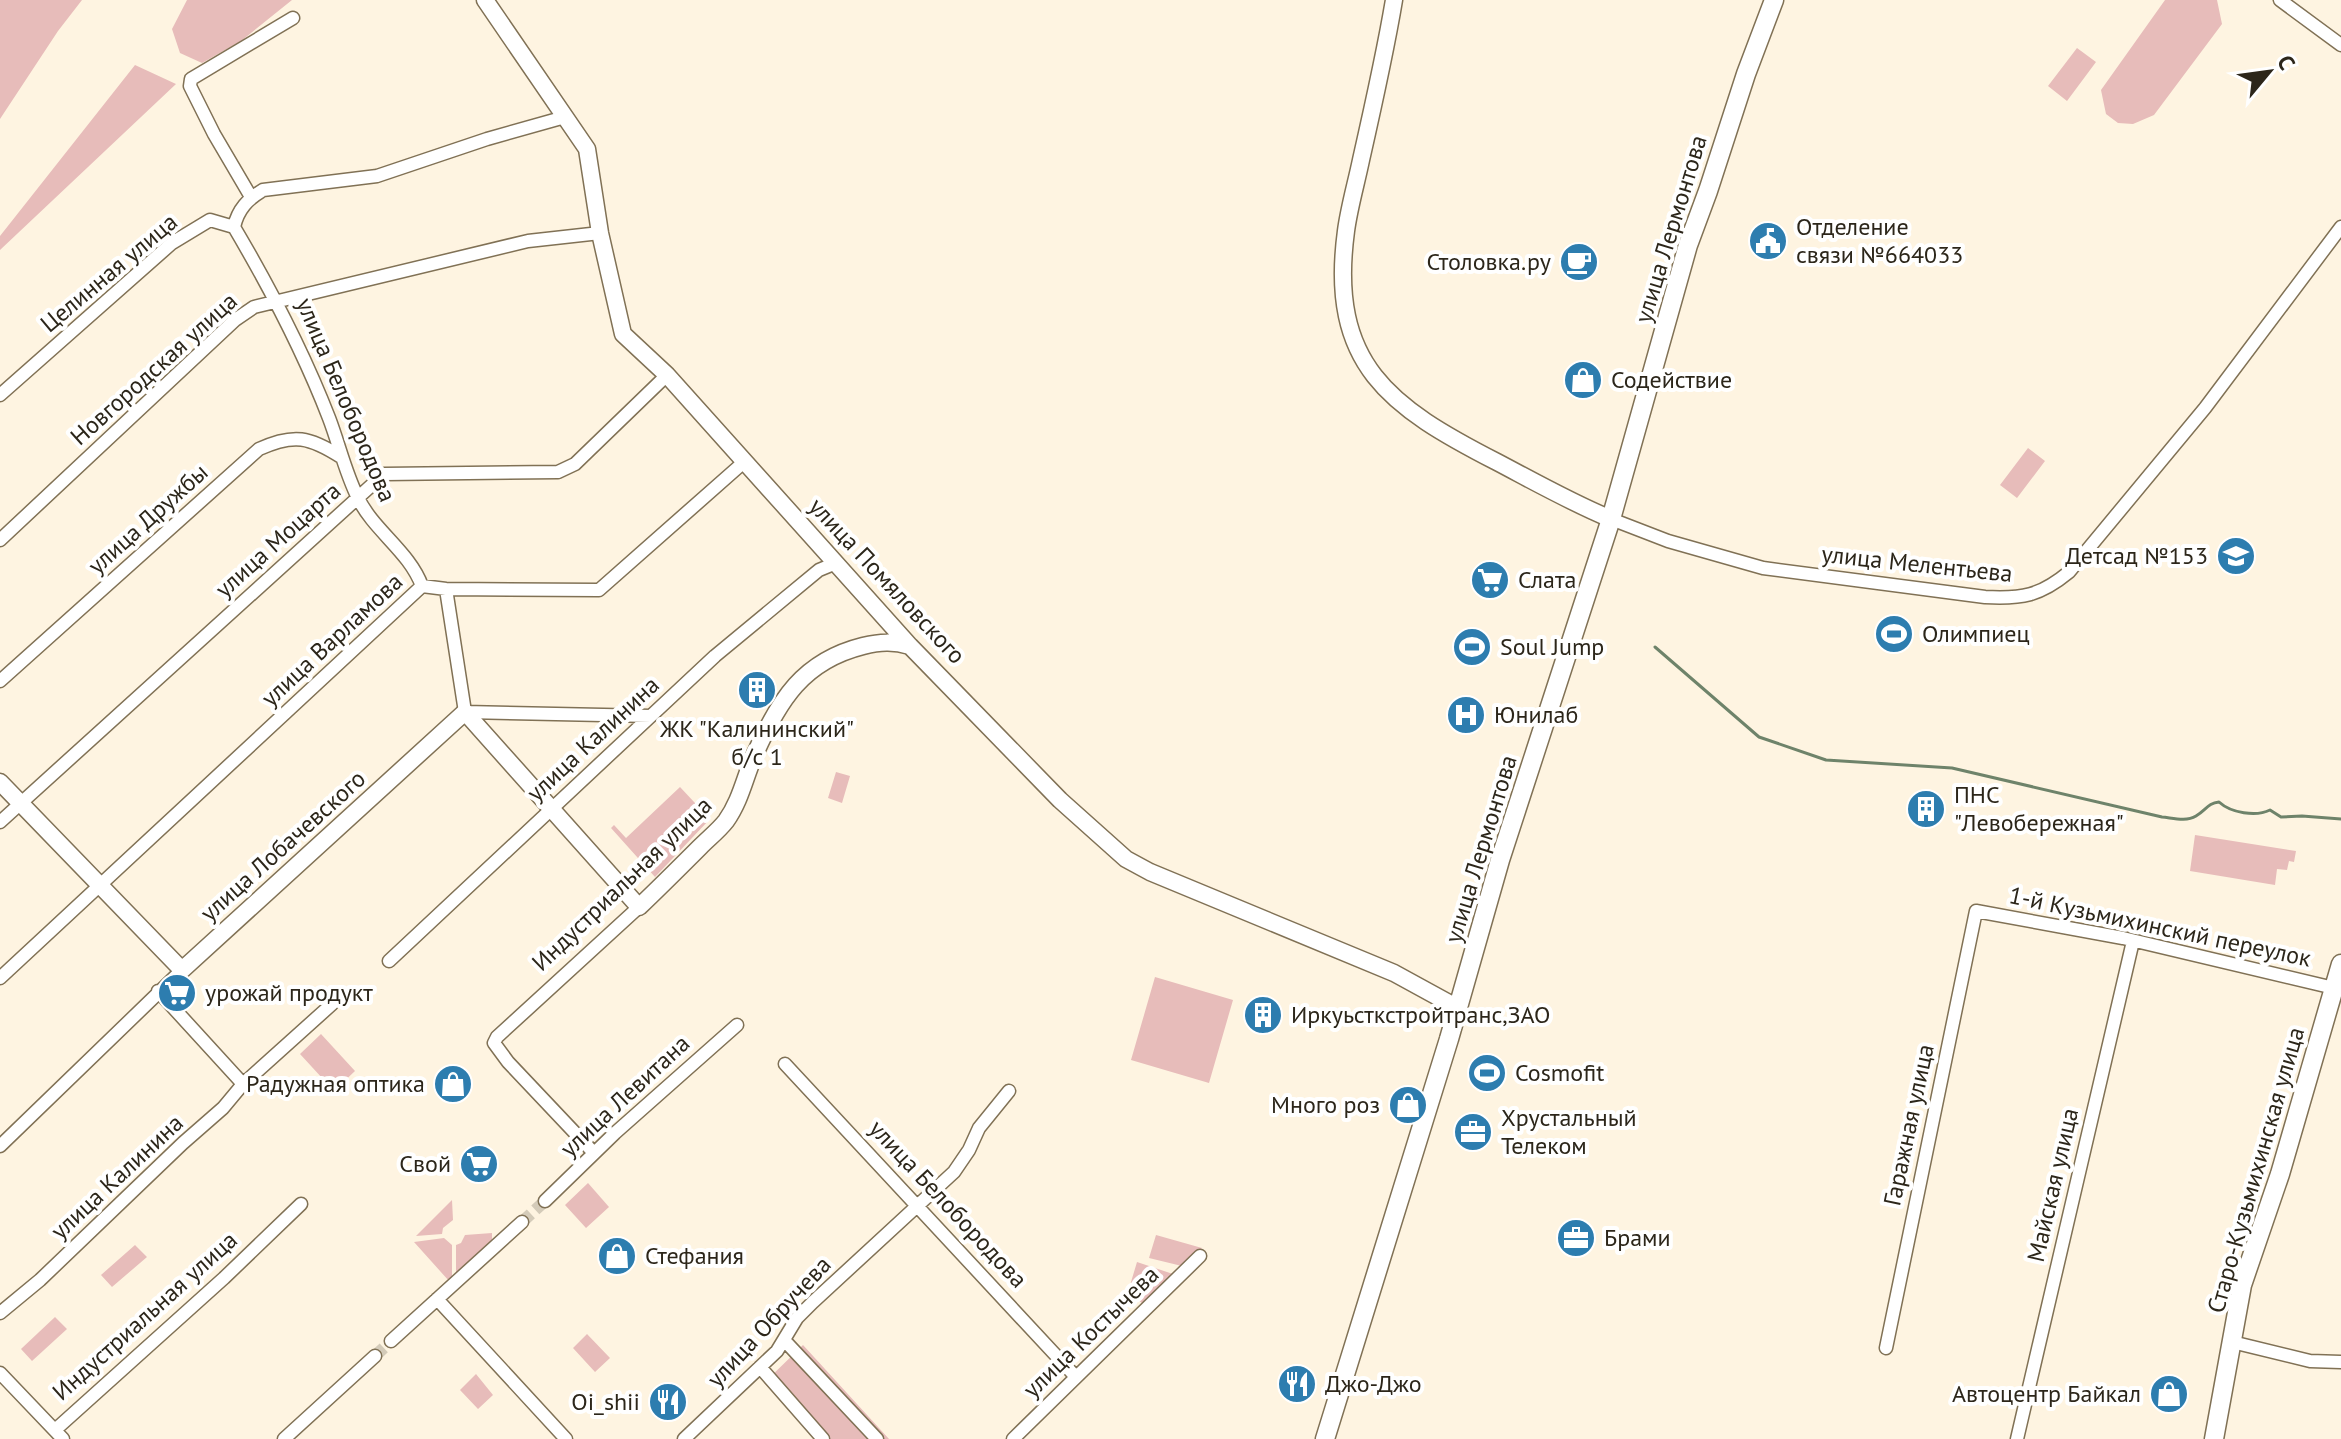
<svg xmlns="http://www.w3.org/2000/svg" width="2341" height="1439" font-family="'PT Sans',sans-serif">
<rect width="100%" height="100%" fill="#fef4e1"/>
<path fill="#e7bcba" d="M0 0H82L58 31 0 119Z
M187 0H292L241 41 202 63 180 53 172 29Z
M2165 0H2217L2222 24 2154 115 2133 124 2118 123 2106 114 2101 90Z
M2077 48 2096 62 2067 101 2048 86Z
M135 65 176 84 0 250V236Z
M2028 448 2045 461 2017 498 2000 485Z
M836 772 850 776 842 803 828 798Z
M680 787 710 819 655 877 611 828 614 825 626 838Z
M2195 835 2296 851 2294 862 2289 861 2287 870 2277 869 2275 885 2190 871Z
M1155 977 1233 1000 1209 1083 1131 1060Z
M321 1034 355 1071 334 1091 300 1054Z
M588 1183 609 1207 586 1228 565 1205Z
M452 1200 453 1220 443 1228 442 1234 416 1236Z
M492 1233V1240L456 1274V1245L461 1243 465 1235Z
M1156 1235 1202 1248 1186 1267 1149 1258Z
M444 1238 452 1245V1278L449 1281 414 1242Z
M135 1245 147 1257 112 1287 101 1275Z
M1137 1262 1179 1276 1147 1307 1128 1292Z
M55 1317 67 1329 32 1361 21 1349Z
M587 1334 610 1358 595 1372 573 1348Z
M803 1345 889 1439H817L764 1383Z
M476 1374 493 1395 478 1409 460 1390Z"/>
<g fill="none" stroke-linecap="round" stroke-linejoin="round">
<path stroke="#6e836a" stroke-width="3" d="M1655 647 1759 737 1826 760 1952 768 2162 817C2173 818 2186 822 2196 816 2206 810 2208 803 2219 802 2231 813 2256 817 2270 810L2281 817 2302 816 2341 819"/>
<path stroke="#d4cbb9" stroke-width="12" stroke-dasharray="12 6" stroke-linecap="butt" d="M522 1222 545 1201
M375 1356 391 1341"/>
<g stroke="#807155" stroke-width="15">
<path id="minor" d="M2280 0 2341 45
M251 197 214 134 190 86 191 79 293 18
M234 227C270 288 303 351 329 418 339 444 345 472 358 498 374 531 409 551 422 586
M234 227C238 209 248 199 263 190L377 176 487 139 565 117
M0 395 172 243 210 220 234 227
M1611 519 1668 541 1763 568 1985 597C2022 599 2040 596 2069 572L2205 408 2341 227
M0 540 235 320 254 307 528 241 600 233
M446 589 465 712 651 716
M0 681 259 449C294 433 310 437 341 457
M0 822 384 474 558 472 575 464 667 375
M389 961 715 656 819 570 836 563
M0 978 422 586 446 589 599 590 744 462
M158 991 243 1084
M785 1064 1076 1377
M0 1146 182 970
M594 1153 508 1062 494 1043 497 1037 639 907
M545 1201 615 1133 737 1025
M437 1299 566 1439
M0 1313 40 1280 183 1143 223 1108 243 1084 332 1004
M784 1340 877 1439
M391 1341 522 1222
M2232 1342 2310 1361 2341 1362
M1886 1348 1976 911 2123 938 2334 988
M760 1367 823 1439
M0 1373 63 1439
M55 1430 224 1278 301 1204
M284 1439 375 1356
M684 1439 777 1351 797 1318 813 1302 954 1172 969 1150 979 1128 1009 1091
M1013 1439 1200 1256
M2017 1439 2133 941"/>
</g>
<g stroke="#807155" stroke-width="19">
<path id="tertiary" d="M485 0 587 149 600 233 623 334 667 375 910 646 1060 800 1126 859 1150 872 1394 973 1458 1008
M1394 0C1385 54 1373 107 1361 160 1356 184 1349 208 1346 231 1328 365 1390 407 1497 462 1535 482 1572 503 1611 519
M0 782 182 970 465 712 639 907C660 887 680 867 700 847 709 838 719 830 726 821 741 800 745 776 755 754 779 700 803 661 863 646 880 642 893 641 910 646"/>
</g>
<g stroke="#807155" stroke-width="21">
<path id="secondary" d="M1325 1439 1449 1039 1500 860 1611 519 1688 245 1708 191 1746 74 1774 0
M2214 1439 2242 1285 2280 1174 2341 964"/>
</g>
<use href="#minor" stroke="#fff" stroke-width="12"/>
<use href="#tertiary" stroke="#fff" stroke-width="16"/>
<use href="#secondary" stroke="#fff" stroke-width="18"/>
</g>
<defs>
<g id="civic-disc" transform="scale(2)"><circle r="9.5" fill="#2d7daf" stroke="#fff"/><path d="M-.6-6.5H3V-4.5H.6V-3L4-1V1h2V6H-6V1h2V-1L-.6-3ZM-1.2 2.5V6h2.4V2.5Z" fill="#fff"/></g>
<g id="cafe-disc" transform="scale(2)"><circle r="9.5" fill="#2d7daf" stroke="#fff"/><path d="M-5.5-4.5H6V0H3Q3 3.5 0 3.5H-2.5Q-5.5 3.5-5.5 0ZM3-3.2v2h1.7v-2ZM-6 4.5H4V6H-6Z" fill="#fff"/></g>
<g id="shop-disc" transform="scale(2)"><circle r="9.5" fill="#2d7daf" stroke="#fff"/><path d="M-5-2.5h2.3a2.7 3.5 0 0 1 5.4 0H5L5.5 6h-11ZM-1.5-2.5h3a1.5 2.3 0 0 0-3 0Z" fill="#fff"/></g>
<g id="school-disc" transform="scale(2)"><circle r="9.5" fill="#2d7daf" stroke="#fff"/><path d="M0-5L7-2L0 1L-7-2ZM-4 1L0 2.5L4 1V4Q0 6-4 4Z" fill="#fff"/></g>
<g id="supermarket-disc" transform="scale(2)"><circle r="9.5" fill="#2d7daf" stroke="#fff"/><path d="M-6-5.5h2.5l.6 2H6L4.5 2H-2.5L-4.4-4H-6ZM-1.5 3.2a1.3 1.3 0 1 0 .1 0ZM3 3.2a1.3 1.3 0 1 0 .1 0Z" fill="#fff"/></g>
<g id="stadium-disc" transform="scale(2)"><circle r="9.5" fill="#2d7daf" stroke="#fff"/><path d="M0-5a6.5 5 0 1 0 0 10a6.5 5 0 1 0 0-10ZM-3.5-1.8h7v3.6h-7Z" fill="#fff"/></g>
<g id="building-disc" transform="scale(2)"><circle r="9.5" fill="#2d7daf" stroke="#fff"/><path d="M-4-6H4V6H1V3H-1V6H-4ZM-2.5-4.3h1.7v1.8h-1.7ZM.8-4.3h1.7v1.8H.8ZM-2.5-1h1.7V.8h-1.7ZM.8-1h1.7V.8H.8Z" fill="#fff"/></g>
<g id="hospital-disc" transform="scale(2)"><circle r="9.5" fill="#2d7daf" stroke="#fff"/><path d="M-5-5h3v3.5h4V-5h3V5h-3V1.5h-4V5h-3Z" fill="#fff"/></g>
<g id="office-disc" transform="scale(2)"><circle r="9.5" fill="#2d7daf" stroke="#fff"/><path d="M-6-3h4V-5.5h4V-3h4V5H-6ZM-1-4.5V-3h2v-1.5ZM-6 0V1H6V0Z" fill="#fff"/></g>
<g id="restaurant-disc" transform="scale(2)"><circle r="9.5" fill="#2d7daf" stroke="#fff"/><path d="M-5-6h1v4h1v-4h1v4h1v-4h1v5L-1.5 .5V6h-2V.5L-5-1ZM5-6V6H3V1.5H1.5Q1.5-4 5-6Z" fill="#fff"/></g>
</defs>
<g fill-rule="evenodd">
<use href="#civic-disc" x="1768" y="241"/>
<use href="#cafe-disc" x="1579" y="262"/>
<use href="#shop-disc" x="1583" y="380"/>
<use href="#school-disc" x="2236" y="556"/>
<use href="#supermarket-disc" x="1490" y="580"/>
<use href="#stadium-disc" x="1894" y="634"/>
<use href="#stadium-disc" x="1472" y="647"/>
<use href="#building-disc" x="757" y="690"/>
<use href="#hospital-disc" x="1466" y="715"/>
<use href="#building-disc" x="1926" y="809"/>
<use href="#supermarket-disc" x="177" y="993"/>
<use href="#building-disc" x="1263" y="1015"/>
<use href="#stadium-disc" x="1487" y="1073"/>
<use href="#shop-disc" x="453" y="1084"/>
<use href="#shop-disc" x="1408" y="1105"/>
<use href="#office-disc" x="1473" y="1132"/>
<use href="#supermarket-disc" x="479" y="1164"/>
<use href="#office-disc" x="1576" y="1238"/>
<use href="#shop-disc" x="617" y="1256"/>
<use href="#restaurant-disc" x="1297" y="1384"/>
<use href="#shop-disc" x="2169" y="1394"/>
<use href="#restaurant-disc" x="668" y="1402"/>
</g>
<g text-anchor="middle" stroke-width="8" stroke-linejoin="round" paint-order="stroke">
<g font-size="24" fill="#2c261a" stroke="#fff" text-anchor="start">
<text x="1796" y="235">Отделение<tspan x="1796" dy="28">связи №664033</tspan></text>
<text x="1551" y="270" text-anchor="end">Столовка.ру</text>
<text x="1611" y="388">Содействие</text>
<text x="2208" y="564" text-anchor="end">Детсад №153</text>
<text x="1518" y="588">Слата</text>
<text x="1922" y="642">Олимпиец</text>
<text x="1500" y="655">Soul Jump</text>
<text x="1494" y="723">Юнилаб</text>
<text x="757" y="737" text-anchor="middle">ЖК "Калининский"<tspan x="757" dy="28">б/с 1</tspan></text>
<text x="1954" y="803">ПНС<tspan x="1954" dy="28">"Левобережная"</tspan></text>
<text x="205" y="1001">урожай продукт</text>
<text x="1291" y="1023">Иркуьсткстройтранс,ЗАО</text>
<text x="1515" y="1081">Cosmofit</text>
<text x="425" y="1092" text-anchor="end">Радужная оптика</text>
<text x="1380" y="1113" text-anchor="end">Много роз</text>
<text x="1501" y="1126">Хрустальный<tspan x="1501" dy="28">Телеком</tspan></text>
<text x="451" y="1172" text-anchor="end">Свой</text>
<text x="1604" y="1246">Брами</text>
<text x="645" y="1264">Стефания</text>
<text x="1325" y="1392">Джо-Джо</text>
<text x="2141" y="1402" text-anchor="end">Автоцентр Байкал</text>
<text x="640" y="1410" text-anchor="end">Oi_shii</text>
</g>
<g font-size="24" fill="#2c261a" stroke="#fff">
<text transform="translate(1671 229) rotate(-73)" y="8">улица Лермонтова</text>
<text transform="translate(109 273) rotate(-40)" y="8">Целинная улица</text>
<text transform="translate(154 369) rotate(-42)" y="8">Новгородская улица</text>
<text transform="translate(346 400) rotate(67)" y="8">улица Белобородова</text>
<text transform="translate(148 519) rotate(-42)" y="8">улица Дружбы</text>
<text transform="translate(278 540) rotate(-42)" y="8">улица Моцарта</text>
<text transform="translate(1917 564) rotate(6)" y="8">улица Мелентьева</text>
<text transform="translate(887 581) rotate(47)" y="8">улица Помяловского</text>
<text transform="translate(332 640) rotate(-43)" y="8">улица Варламова</text>
<text transform="translate(593 739) rotate(-43)" y="8">улица Калинина</text>
<text transform="translate(283 846) rotate(-42)" y="8">улица Лобачевского</text>
<text transform="translate(1481 849) rotate(-73)" y="8">улица Лермонтова</text>
<text transform="translate(622 884) rotate(-44)" y="8">Индустриальная улица</text>
<text transform="translate(2160 927) rotate(12)" y="8">1-й Кузьмихинский переулок</text>
<text transform="translate(625 1096) rotate(-43)" y="8">улица Левитана</text>
<text transform="translate(1909 1125) rotate(-78)" y="8">Гаражная улица</text>
<text transform="translate(2256 1170) rotate(-74)" y="8">Старо-Кузьмихинская улица</text>
<text transform="translate(117 1177) rotate(-43)" y="8">улица Калинина</text>
<text transform="translate(2053 1185) rotate(-77)" y="8">Майская улица</text>
<text transform="translate(948 1204) rotate(47)" y="8">улица Белобородова</text>
<text transform="translate(145 1316) rotate(-42)" y="8">Индустриальная улица</text>
<text transform="translate(769 1322) rotate(-47)" y="8">улица Обручева</text>
<text transform="translate(1091 1332) rotate(-44)" y="8">улица Костычева</text>
</g>
</g>
<g transform="translate(2269 72) rotate(61)" stroke="#ffffff" stroke-width="6" paint-order="stroke">
<path d="M0-6L14 30L0 20L-14 30Z" fill="#2c261a"/>
<text y="-12" font-size="22" font-weight="bold" text-anchor="middle" fill="#2c261a">С</text>
</g>
</svg>
